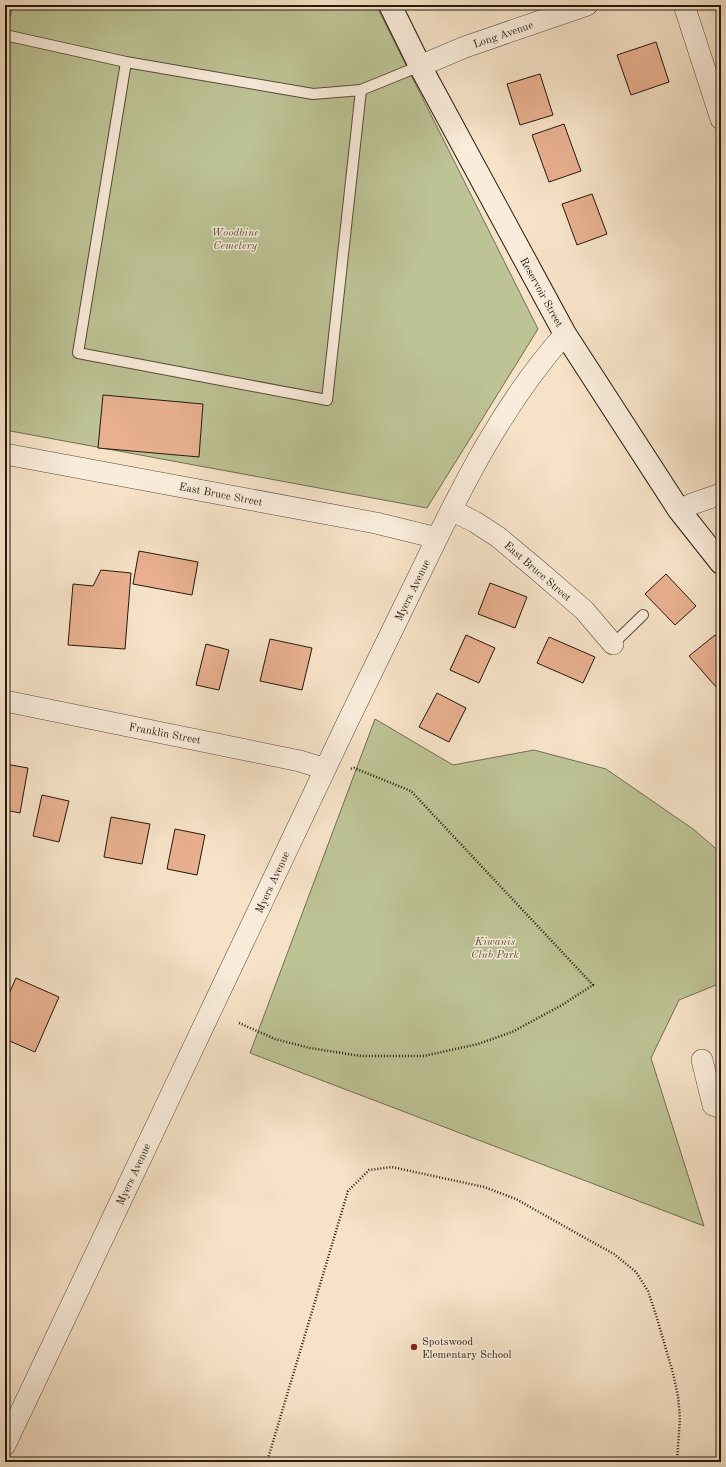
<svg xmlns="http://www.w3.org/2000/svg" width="726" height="1467" font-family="'Old Standard TT',serif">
<rect width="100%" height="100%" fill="#f6e2c7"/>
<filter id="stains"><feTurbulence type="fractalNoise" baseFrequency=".005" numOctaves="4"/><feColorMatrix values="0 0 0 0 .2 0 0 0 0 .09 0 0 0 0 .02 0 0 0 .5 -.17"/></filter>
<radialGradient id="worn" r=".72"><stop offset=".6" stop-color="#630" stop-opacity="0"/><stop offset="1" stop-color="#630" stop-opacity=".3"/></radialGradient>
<path fill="#bdc395" stroke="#706e52" d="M5 5H376L538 329 427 508 5 430Z
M375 719 453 765 534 750 606 769 693 829 721 853V983L679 1000 651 1058 704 1226 250 1053Z"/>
<path fill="#e8b08f" stroke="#24180e" d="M656 42 669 82 631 95 617 55Z
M540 74 553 115 520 125 507 84Z
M564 124 581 171 549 182 532 135Z
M592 194 607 234 577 245 562 204Z
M103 395 203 404 199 457 98 448Z
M139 551 198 562 192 595 133 584Z
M101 570 131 573 125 649 68 645 73 584 93 586Z
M666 574 696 606 675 625 645 594Z
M490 583 527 597 515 628 478 614Z
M466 635 495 648 479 683 450 670Z
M715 635 721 642V685L717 688 689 656Z
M549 637 595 657 583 683 537 663Z
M270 639 312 648 302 690 260 681Z
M206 644 229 650 219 690 196 685Z
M437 693 466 708 449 742 419 727Z
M5 764 28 768 20 813 5 810Z
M42 795 69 801 59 842 33 836Z
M111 817 150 824 142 864 104 857Z
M175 829 205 835 197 875 167 869Z
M16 978 59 997 35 1052 5 1039V1003Z"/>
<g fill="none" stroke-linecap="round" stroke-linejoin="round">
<g stroke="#584a3c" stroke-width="12">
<path id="service" d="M5 14 7 5
M5 35 126 62 78 353 327 400 361 90
M126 62 313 94 361 90 420 66
M613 644 643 615"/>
</g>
<g stroke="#584a3c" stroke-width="22">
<path id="minor" d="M684 5 721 119
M420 66 465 47 587 5
M5 454 376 523 437 538
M451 510 475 522 498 537 534 567 584 610 613 644
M679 510 692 504 721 494
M5 701 300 761 325 769
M702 1060 713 1105 721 1108
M5 1445C119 1203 232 961 348 721 374 668 400 615 425 563 464 482 505 401 565 334"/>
</g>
<g stroke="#24180e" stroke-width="24">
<path id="secondary" d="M390 5 420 66 565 334 679 510 721 563"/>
</g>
<path stroke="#24180e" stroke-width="2.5" stroke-dasharray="1 2" stroke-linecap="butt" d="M239 1023 275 1039 310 1048 361 1056H424L478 1044 512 1032 562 1005 593 985 411 791 354 768 349 769
M267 1462 348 1191 369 1170 392 1167 484 1187 516 1199 594 1243 614 1254 636 1272 648 1291 656 1315 673 1373 678 1396 680 1418 677 1462"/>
<use href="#service" stroke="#f9ecdb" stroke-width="10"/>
<use href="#minor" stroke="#f9ecdb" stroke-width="21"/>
<use href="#secondary" stroke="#f9ecdb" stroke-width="22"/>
</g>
<circle fill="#8f2418" stroke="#f9ecdb" stroke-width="1.5" cx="414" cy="1347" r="4"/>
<g text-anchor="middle" stroke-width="3" stroke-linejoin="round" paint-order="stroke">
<g font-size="11" fill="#24180e" stroke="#f9ecdb">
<text transform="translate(503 34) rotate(-19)" y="4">Long Avenue</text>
<text transform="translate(542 292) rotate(61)" y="4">Reservoir Street</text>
<text transform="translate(221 494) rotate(11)" y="4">East Bruce Street</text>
<text transform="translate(538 571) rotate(41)" y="4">East Bruce Street</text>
<text transform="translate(412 590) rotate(-64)" y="4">Myers Avenue</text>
<text transform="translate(165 733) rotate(11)" y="4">Franklin Street</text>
<text transform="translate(272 882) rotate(-65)" y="4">Myers Avenue</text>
<text transform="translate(133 1174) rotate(-65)" y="4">Myers Avenue</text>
</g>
<g font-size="11" font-style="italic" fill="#5a543d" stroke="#f9ecdb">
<text x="235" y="236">Woodbine<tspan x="235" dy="13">Cemetery</tspan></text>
<text x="495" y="945">Kiwanis<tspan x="495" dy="13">Club Park</tspan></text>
</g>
<g font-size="11" fill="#24180e" stroke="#f9ecdb" text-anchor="start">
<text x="422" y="1345">Spotswood<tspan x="422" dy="13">Elementary School</tspan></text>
</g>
</g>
<rect width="726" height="1467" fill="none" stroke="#f6e2c7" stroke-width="20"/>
<rect x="6" y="6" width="714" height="1455" fill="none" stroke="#24180e" stroke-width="2"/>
<rect x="10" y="10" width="706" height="1447" fill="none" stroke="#24180e"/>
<rect width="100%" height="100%" filter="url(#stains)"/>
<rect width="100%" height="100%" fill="url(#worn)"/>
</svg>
